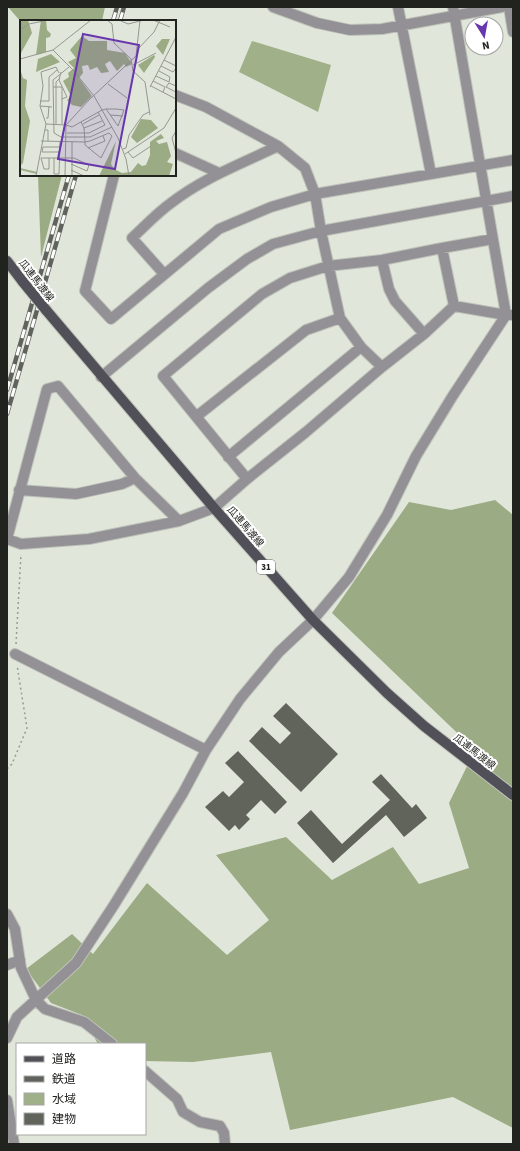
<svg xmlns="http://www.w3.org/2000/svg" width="520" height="1151" font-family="'Source Sans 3','Noto Sans JP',sans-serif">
<rect width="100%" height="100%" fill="#e1e6db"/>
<path fill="#9bab83" d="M8 7H105L102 21H21V22Z
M38 175H62L41 257Z
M495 500 513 515V1128L453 1097 290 1130 271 1052 193 1062 145 1061V1044H98L82 1015 51 1003 26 969 72 934 93 954 147 883 227 955 269 920 216 855 286 837 332 880 393 847 419 884 469 868 449 803 475 750 332 613 409 502 451 510Z"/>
<path fill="#a0b088" d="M252 41 331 65 318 112 239 72Z"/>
<path fill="#60645a" d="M286 703 338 754 301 792 249 741 262 727 280 744 291 733 273 716Z
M238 751 287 802 275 814 261 800 246 815 250 819 239 830 235 825 229 831 205 807 223 791 229 797 244 782 225 763Z
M381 774 412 808 416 804 427 818 404 837 386 815 333 863 297 823 311 810 342 844 390 800 372 782Z"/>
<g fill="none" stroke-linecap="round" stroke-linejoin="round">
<g stroke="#bec3b9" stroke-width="12">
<path id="minor" d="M273 7 317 23 350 30 382 29 502 7
M398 7 431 174
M453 7 506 315H513
M509 7 513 32
M175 95 206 107 278 146 305 168 315 194 321 231 340 318 361 347 382 367
M175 153 219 173
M114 175 85 291 111 319 219 229 271 207 315 194 513 160
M442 248 454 306
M382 260 389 289 395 301 424 334
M164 274 132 238C145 226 157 213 171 203 203 178 241 164 278 146
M101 377 208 288 247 259 273 244 321 231 513 196
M197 416 306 330 340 318
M228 457 361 347
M247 479 163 376 262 294 290 278 328 266 382 260 442 248 493 239
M19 490 76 494 122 484 135 478
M15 654 206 750
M7 914 15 929 21 968 36 1000 45 1009 84 1022 112 1044
M7 965 20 960
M7 1038 17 1017 76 963 114 905 183 793 206 750 240 699 279 652 313 620 349 577 387 515 416 456 452 397 506 315 454 306 424 334 382 367 306 432 247 479 214 508 179 521 89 539 21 544 7 539 47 389 58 386 135 478 179 521
M145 1071 177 1099 183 1112 200 1122 220 1126 224 1133 225 1144
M7 1100 14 1144"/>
</g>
<g stroke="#bec3b9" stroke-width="12">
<path id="major" d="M7 261 23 282
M46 310 214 508 313 620 387 693 424 726 513 795"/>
</g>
<path stroke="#989c94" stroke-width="1.5" stroke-dasharray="2 3" stroke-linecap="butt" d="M16 644 21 554
M7 769 12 764 27 728 17 665"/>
<use href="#minor" stroke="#939196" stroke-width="10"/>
<use href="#major" stroke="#514f57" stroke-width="10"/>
<g stroke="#60635d" stroke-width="4.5">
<path id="rail" d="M113 21 117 7
M120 21 124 7
M7 390 69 175
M7 414 76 175"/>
</g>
<use href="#rail" stroke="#fff" stroke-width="3" stroke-dasharray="9" stroke-linecap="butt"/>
<g stroke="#bec3b9" stroke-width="12" stroke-linecap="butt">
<path id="major-bridge" d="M23 282 46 310"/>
</g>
<use href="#major-bridge" stroke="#514f57" stroke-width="10"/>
</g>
<g text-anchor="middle" stroke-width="4" stroke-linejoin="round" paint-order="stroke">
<rect fill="#fff" stroke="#646562" stroke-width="1" x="257" y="560" width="18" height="14" rx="3"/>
<g font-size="9" font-weight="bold" fill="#21231f">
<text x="266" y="570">31</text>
</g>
<g font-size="10" fill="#21231f" stroke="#fff">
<text transform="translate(37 280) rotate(52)" y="4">瓜連馬渡線</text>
<text transform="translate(246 526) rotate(49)" y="4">瓜連馬渡線</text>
<text transform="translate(475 751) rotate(38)" y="4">瓜連馬渡線</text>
</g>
</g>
<g transform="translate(20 20)">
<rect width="156" height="156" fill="#e1e6db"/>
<path d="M0 0H8L12 13 1 33ZM21 0H26L27 10 31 14 30 17 26 18V32L16 35ZM62 16 69 21H87V30L105 33 112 44 106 47 104 44 97 51 90 41 85 44 89 52 81 53 77 47 70 50 68 45 62 46 63 53 59 58 72 76 61 87 52 85 47 80 51 76 43 61 49 57 48 53 54 48 48 42 56 38 50 30ZM142 19H150L143 35 136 26ZM31 34 40 42 16 52 18 39ZM134 35 135 37 124 53 118 45ZM0 49 3 58 7 60 5 86 10 101 3 143 0 146ZM121 99 131 100 138 108 117 123 111 117ZM141 114 144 118 136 121 139 124 147 122 151 136 147 142 153 144 149 156H79L96 121 91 144 94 149 102 153 111 152 118 143 122 146 126 145 130 135V122Z" fill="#9bab83"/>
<path fill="none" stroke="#a0b088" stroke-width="2" d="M0 149 17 153"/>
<path fill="none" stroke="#949890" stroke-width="1" d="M87 0 92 4 94 23 111 39 113 51 125 62 130 95M99 0 108 4 124 0M133 0 150 7M0 10 9 4 28 0M118 29 134 12 140 0M33 30 71 0M0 39 33 30 53 50 74 76 98 118 106 139 109 156M144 40 156 46M113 45 136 33M141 46 153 52 156 48M49 47 33 60 34 113 41 117H70L92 107M41 52 39 60 47 77 42 79M136 56 149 62 150 57 139 51M133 61 145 67 143 72M88 64 107 78M131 66 156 79M156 66 149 63 146 67 156 72M33 67H42V104M130 67 156 17M20 81H29V57L37 50M20 86 32 87M86 89 98 106 104 90 96 89H86L82 90 52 107 46 105 69 80 116 36 120 0M90 95 103 96M26 98H28L29 86M26 104 46 105 45 156M36 104V62L40 58M63 104 79 95M64 108 82 101M25 110H28V121M156 111 152 118 156 133M47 113H69L85 105 78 92M21 121 65 122 70 121 89 113 92 116 81 138 65 125V122L64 108 61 102M52 122V156M68 128 85 121 83 116M103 129 106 128 109 115 123 95 129 92M40 132H22L23 127H40M108 132 113 138 131 126M105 134 144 108 156 88M29 138V149H24L21 138H54L69 145 67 151 51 144M34 138V154H39L40 122M51 150 64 156M16 156 26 104 20 86 23 66 21 52 36 47 39 53"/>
<path fill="#6836ad" fill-opacity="0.15" stroke="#6836ad" stroke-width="2" d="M63 14 119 25 95 149 38 139Z"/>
<rect width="156" height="156" fill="none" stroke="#21231f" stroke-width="2"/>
</g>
<rect width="520" height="1151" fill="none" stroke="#21231f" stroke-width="16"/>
<rect x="16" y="1043" width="130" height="92" fill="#ffffff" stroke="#a6a7a5"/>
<rect x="24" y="1056" width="20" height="6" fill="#514f57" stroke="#a6a7a5"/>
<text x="52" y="1063" font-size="12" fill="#21231f">道路</text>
<rect x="24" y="1076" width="20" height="6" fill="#60635d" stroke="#a6a7a5"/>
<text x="52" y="1083" font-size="12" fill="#21231f">鉄道</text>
<rect x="24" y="1093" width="20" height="12" fill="#a0b088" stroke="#a6a7a5"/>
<text x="52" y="1103" font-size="12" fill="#21231f">水域</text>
<rect x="24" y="1113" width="20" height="12" fill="#60645a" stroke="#a6a7a5"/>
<text x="52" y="1123" font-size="12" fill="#21231f">建物</text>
<g transform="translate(484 36) rotate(169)"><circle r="19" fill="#ffffff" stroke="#a6a7a5"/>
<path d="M0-3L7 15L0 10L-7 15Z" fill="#6836ad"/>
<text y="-6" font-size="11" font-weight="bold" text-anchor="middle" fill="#21231f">N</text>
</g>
</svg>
